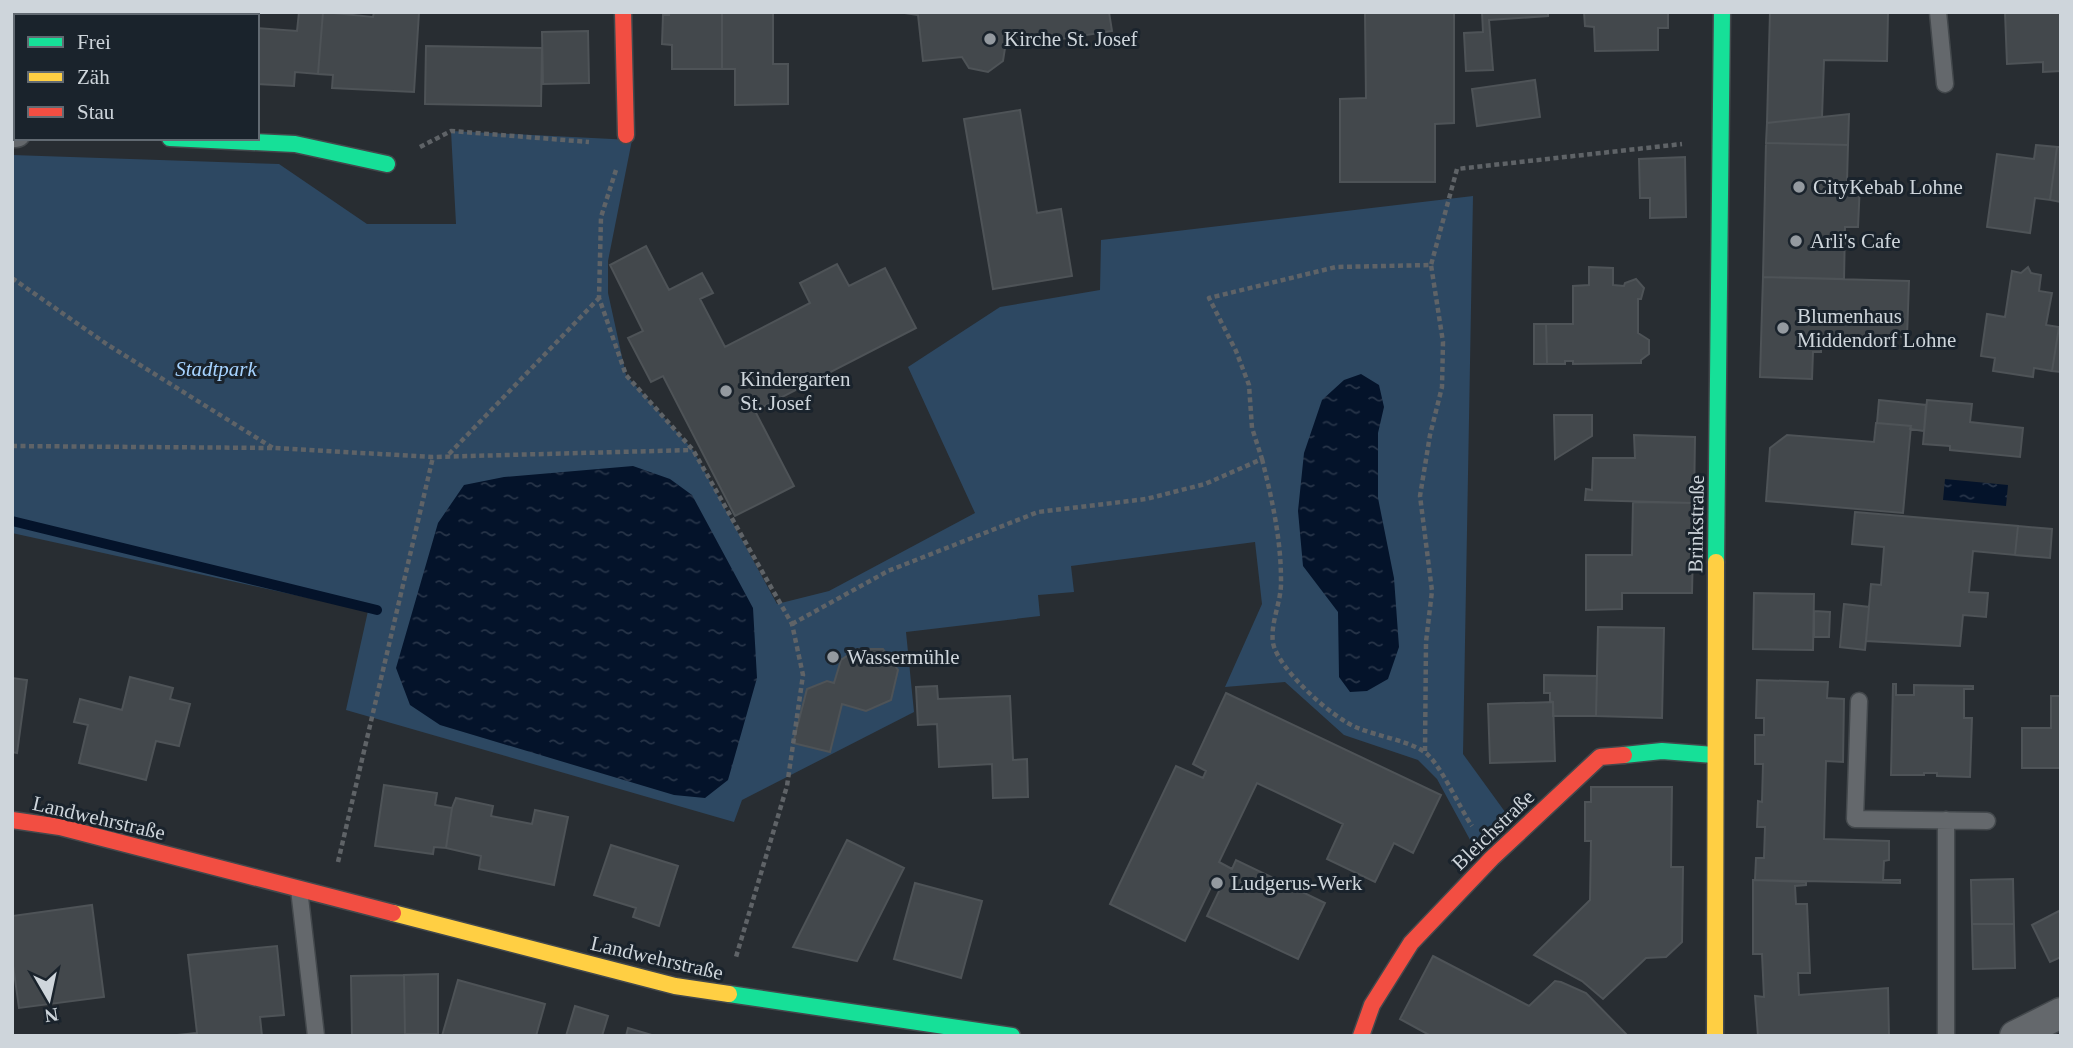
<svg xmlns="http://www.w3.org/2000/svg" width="2073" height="1048" font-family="Georgia,serif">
<defs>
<pattern id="water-ripples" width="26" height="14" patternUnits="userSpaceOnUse" patternTransform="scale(1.75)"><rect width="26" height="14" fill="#04132a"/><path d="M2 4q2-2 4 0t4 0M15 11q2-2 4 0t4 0" fill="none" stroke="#273448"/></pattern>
</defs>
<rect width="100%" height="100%" fill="#282d32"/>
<path fill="#2d4862" d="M451 131 632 140 608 261V293L626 375 693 450 777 604 829 591 975 513 908 367 1000 307 1100 290 1101 240 1473 196 1463 754 1508 816 1475 849 1437 779 1418 760 1344 735 1285 682 1225 687 1262 604 1255 542 1071 566 1074 592 1038 595 1040 616 906 632 914 712 742 800 734 822 346 710 368 611 12 533V155L279 164 367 224H456Z"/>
<path fill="url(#water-ripples)" d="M1361 374 1379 385 1384 407 1378 433V498L1394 578 1399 647 1388 679 1367 691 1350 692 1339 677 1338 612 1303 566 1298 511 1304 453 1322 400 1344 380Z
M633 466 670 479 692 495 753 608 757 678 728 780 705 798 674 795 440 725 410 705 396 668 438 523 464 485 504 477Z
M1945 479 2008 485 2006 506 1943 500Z"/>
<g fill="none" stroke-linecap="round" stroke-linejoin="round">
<path stroke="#04132a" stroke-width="10" d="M12 521 377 610"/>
</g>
<path fill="#43484c" stroke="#4e5357" stroke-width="2" d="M127 12H184V16H127Z
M299 12H323L318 74 295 72 294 86 257 84V28L297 31Z
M323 12 373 17 374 12H419L414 92 332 88 333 75 318 74Z
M669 12H722V69H672V45L662 44 663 15H669Z
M722 12H773V64H788V104L735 105V69H722Z
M898 12H1109L1112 31 1005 48 1003 61 988 72 969 68 962 57 923 61 918 15Z
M1365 12H1454V123L1435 124V182H1340V99L1366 98Z
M1482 12H1548V16L1489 20 1493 70 1466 71 1464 33 1483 32Z
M1584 12H1668V28H1658V50L1595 51 1594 27 1585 26Z
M1770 12H1888L1887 61 1824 60 1822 117 1767 123Z
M2005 12H2061V71L2043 72V62L2007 64Z
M12 22 16 23V83H12Z
M588 31 589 83 543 84 542 32Z
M426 46 542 48 541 106 425 104Z
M1535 80 1540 117 1477 126 1472 89Z
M1020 110 1037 213 1061 209 1072 276 993 289 964 119Z
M1849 114 1848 145 1766 143 1767 123Z
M1766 143 1848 145 1847 182 1860 183 1858 227H1845L1844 279 1763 277Z
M2036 145 2057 147 2050 200 2035 198 2030 233 1987 227 1997 154 2034 159Z
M2057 147H2061V202L2050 200Z
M1685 157 1686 217 1650 218V198H1640L1639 159Z
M646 246 669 290 702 273 713 293 700 299 725 347 810 303 800 283 837 264 849 286 885 268 916 328 755 411 794 486 735 516 663 376 651 382 628 338 643 331 610 265Z
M1589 267 1613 268V285L1624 286 1625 283 1636 279 1644 288 1641 299H1638V333L1649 340V354L1641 360V363L1573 364V361H1565V364H1547L1546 324H1573V286L1589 285Z
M2028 267 2031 273 2041 275 2039 291 2052 293 2046 325 2059 327 2052 371 2034 368 2033 377 1993 371 1995 358 1981 356 1987 314 2005 317 2012 271 2021 273Z
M1763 277 1909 281 1907 337 1813 335V338L1821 339V352H1813L1812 379 1760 377Z
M1534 324H1546L1547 364H1534Z
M2059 327H2061V372L2052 371Z
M1879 400 1926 405 1924 431 1910 429 1911 426 1877 423Z
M1927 400 1972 404 1970 422 2023 428 2020 457 1950 450V446L1923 444Z
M1554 415H1592V436L1555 459Z
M1876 423 1911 426 1903 513 1766 501 1770 448 1787 435 1874 442Z
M1634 435 1695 437 1694 503 1585 500 1586 489 1592 490 1593 458H1635Z
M1633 502 1694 503 1692 593H1622V609L1586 610V555H1632Z
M1855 512 2018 526 2015 555 1973 551 1969 592 1988 593 1986 617 1963 615 1960 646 1866 641 1871 584 1881 585 1884 547 1852 544Z
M2018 526 2052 529 2050 558 2015 555Z
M1754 593 1814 594 1813 650 1753 649Z
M1844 604 1869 607 1865 650 1840 647Z
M1814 611 1830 612 1829 637H1814Z
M1598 627 1664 628 1662 718 1596 716Z
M857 649H883L898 670 891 700 866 711 842 704 830 752 793 743 807 689 827 681 834 683 841 660Z
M1544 675 1597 676 1596 716H1553V702L1550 701V693H1544Z
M130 677 173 688 170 699 190 704 179 746 156 741 146 780 79 763 88 725 74 722 80 699 122 710Z
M12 678 27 680 17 753 12 752Z
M1757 680 1828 682 1827 698 1844 699 1843 762 1826 761 1824 839 1889 841V860L1884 861 1883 880H1900V883L1755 880 1756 858H1764L1765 827H1757L1758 801 1762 802 1763 764H1755V735H1764V718H1756Z
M1893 684H1896V695H1914V685L1973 686V689H1964V718H1972L1970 777 1937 776V773H1924V775H1891Z
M937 686 938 699 1010 696 1013 760 1027 759 1028 797 993 798 992 764 939 767 937 724 918 725 916 687Z
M1226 693 1441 795 1413 853 1394 843 1375 882 1327 859 1343 824 1257 783 1219 862 1232 869 1236 860 1325 903 1298 959 1207 916 1221 887 1213 883 1185 941 1110 904 1176 766 1203 778 1206 771 1193 764Z
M2051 696H2061V768H2022V728H2051Z
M1553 702 1555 761 1490 763 1488 704Z
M384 785 437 793 435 805 452 808 446 848 434 847 433 854 375 846Z
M1591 787H1672L1671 867H1683L1682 942 1666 957 1646 958 1603 999 1582 981 1534 955 1590 900 1591 841H1585V802H1591Z
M456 798 493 806 491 816 532 824 535 810 568 817 554 885 479 869 481 856 446 848 452 808Z
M847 840 904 868 857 961 793 947Z
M611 845 678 866 659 926 633 917 636 908 594 895Z
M2013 879 2014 924H1972L1971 880Z
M1753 880 1806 882V885L1795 886 1796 904H1807L1810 973H1798L1799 995 1888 988 1889 1036H1758L1755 996 1764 997 1762 954H1753Z
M915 883 982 901 961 978 894 959Z
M92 905 104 997 19 1008 12 958V913L13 916Z
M2061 910V957L2050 962 2032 925Z
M1972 924H2014L2015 968 1973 969Z
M277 946 284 1015 260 1017 262 1036H167L197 1033 188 955Z
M1433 956 1529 1006 1555 981 1561 982 1586 993 1628 1036H1431L1400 1019Z
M438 974V1034H405L404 975Z
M404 975 405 1036H352L351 976Z
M458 980 545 1004 536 1036H442Z
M575 1006 608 1016 602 1036H566Z
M628 1028 655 1036H626Z"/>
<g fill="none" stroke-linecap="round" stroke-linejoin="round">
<g stroke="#43484c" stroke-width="19">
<path id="lane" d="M1938 12 1945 84
M1859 701 1855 819 1987 821
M1946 820V1036
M299 889 316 1036"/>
</g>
<g stroke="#43484c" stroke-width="33">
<path id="street" d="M12 132H16
M2015 1036 2061 1013"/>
</g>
<g stroke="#43484c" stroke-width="19">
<path id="fast" d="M170 138 295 144 387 164
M1716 562 1722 12
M1624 755 1662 751 1714 755
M729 994 1012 1036"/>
</g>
<g stroke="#43484c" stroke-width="19">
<path id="slow" d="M393 913 675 986 729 994
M1715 1036 1716 562"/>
</g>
<g stroke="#43484c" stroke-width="19">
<path id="jam" d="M623 12 626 135
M12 820 60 827 393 913
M1361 1036 1372 1005 1411 943 1492 858 1600 757 1624 755"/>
</g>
<path stroke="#5f6367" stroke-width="4.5" stroke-dasharray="5 3.5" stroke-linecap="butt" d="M420 147 451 131 589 142
M616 170 601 217 599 298 626 375 693 450 792 624 803 675 787 786 736 957
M12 278 108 345 273 448
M12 446 274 448 433 457 692 450
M449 454 599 298
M1262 459C1272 499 1281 539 1281 580 1282 601 1270 622 1273 643 1278 669 1333 719 1358 728 1377 736 1405 740 1423 751 1439 760 1460 809 1472 826
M792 624 888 571 1038 512 1146 499 1205 484 1262 459 1252 428 1249 385 1236 351 1209 298 1336 267 1431 265 1457 169 1682 144
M1425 751 1426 642 1432 591 1420 496 1430 435 1442 387 1443 342 1431 265
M338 862 433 457"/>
<use href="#lane" stroke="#64686c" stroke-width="16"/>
<use href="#street" stroke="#64686c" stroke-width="30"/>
<use href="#fast" stroke="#16e098" stroke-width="16"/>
<use href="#slow" stroke="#ffcf43" stroke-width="16"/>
<use href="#jam" stroke="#f24e42" stroke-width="16"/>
</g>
<g fill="#949aa0" stroke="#1a232c" stroke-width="2.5">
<circle cx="990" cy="39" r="7"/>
<circle cx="1799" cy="187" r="7"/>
<circle cx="1796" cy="241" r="7"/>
<circle cx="1783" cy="328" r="7"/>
<circle cx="726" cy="391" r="7"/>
<circle cx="833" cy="657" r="7"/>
<circle cx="1217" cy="883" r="7"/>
</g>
<g text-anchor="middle" stroke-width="6" stroke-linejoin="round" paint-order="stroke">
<g font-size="21" fill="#ced5db" stroke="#1a232c" text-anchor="start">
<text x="1004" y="46">Kirche St. Josef</text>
<text x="1813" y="194">CityKebab Lohne</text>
<text x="1810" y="248">Arli's Cafe</text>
<text x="1797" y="323">Blumenhaus<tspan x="1797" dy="24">Middendorf Lohne</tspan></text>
<text x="740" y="386">Kindergarten<tspan x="740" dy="24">St. Josef</tspan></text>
<text x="847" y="664">Wassermühle</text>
<text x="1231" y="890">Ludgerus-Werk</text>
</g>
<g font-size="21" font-style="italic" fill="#a6d3ff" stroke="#1a232c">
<text x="216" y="376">Stadtpark</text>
</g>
<g font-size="21" fill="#ced5db" stroke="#1a232c">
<text transform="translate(1696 524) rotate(-89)" y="7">Brinkstraße</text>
<text transform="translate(99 818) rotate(13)" y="7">Landwehrstraße</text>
<text transform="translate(1493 830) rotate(-44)" y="7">Bleichstraße</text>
<text transform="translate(657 958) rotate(13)" y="7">Landwehrstraße</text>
</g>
</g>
<rect width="2073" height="1048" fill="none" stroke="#ced5db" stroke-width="28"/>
<rect x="14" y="14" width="245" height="126" fill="#1a232c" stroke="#626a72" stroke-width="2"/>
<rect x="28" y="37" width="35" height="10" fill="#16e098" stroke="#626a72" stroke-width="2"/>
<text x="77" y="49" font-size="21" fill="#ced5db">Frei</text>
<rect x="28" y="72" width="35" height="10" fill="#ffcf43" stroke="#626a72" stroke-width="2"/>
<text x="77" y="84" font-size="21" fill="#ced5db">Zäh</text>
<rect x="28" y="107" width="35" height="10" fill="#f24e42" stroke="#626a72" stroke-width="2"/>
<text x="77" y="119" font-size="21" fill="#ced5db">Stau</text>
<g transform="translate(49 999) rotate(171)" stroke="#1a232c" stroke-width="5" paint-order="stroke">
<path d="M0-5L12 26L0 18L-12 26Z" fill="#ced5db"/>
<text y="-10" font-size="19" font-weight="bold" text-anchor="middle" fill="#ced5db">N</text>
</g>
</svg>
